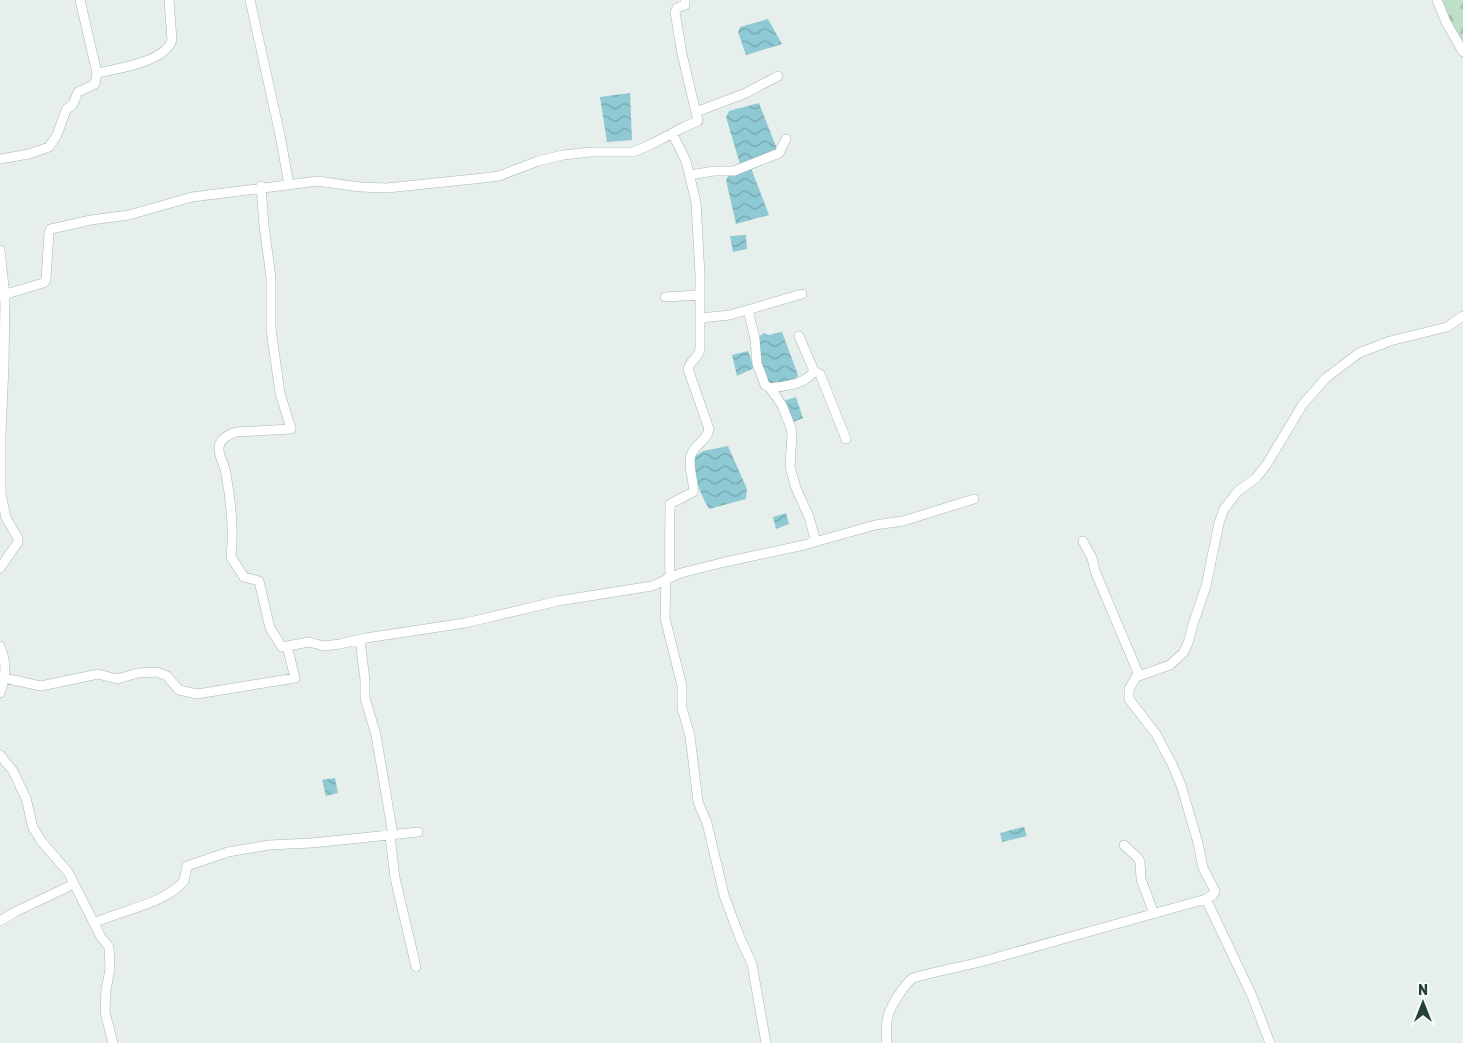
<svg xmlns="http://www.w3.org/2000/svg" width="1463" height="1043" font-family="Rubik,sans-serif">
<defs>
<pattern id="forest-firs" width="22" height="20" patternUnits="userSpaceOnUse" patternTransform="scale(1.25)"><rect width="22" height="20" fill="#bfe0c8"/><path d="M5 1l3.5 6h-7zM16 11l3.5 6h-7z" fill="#a4c1ad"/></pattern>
<pattern id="water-waves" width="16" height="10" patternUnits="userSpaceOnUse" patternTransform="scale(1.25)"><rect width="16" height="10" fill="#8ec9d4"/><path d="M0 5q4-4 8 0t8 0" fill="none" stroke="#74a5ad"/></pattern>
</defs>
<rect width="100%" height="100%" fill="#e6efeb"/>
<path fill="url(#forest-firs)" d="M1440 0H1463V47Z"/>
<path fill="url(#water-waves)" d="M768 19 782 44 746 55 738 32 740 27Z
M630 93 632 140 607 142 600 97Z
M759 103 777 149 740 164 726 117 729 111Z
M751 168 769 215 736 224 726 180 729 175Z
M746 235 747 249 733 252 730 236Z
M782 332 798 375C793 385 779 384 769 386L759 365 757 338 764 333 769 335Z
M748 351 754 368 737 376 732 355Z
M796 397 803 418 791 423 783 401Z
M728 446 747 489 746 499 709 509C700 493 693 476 693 458L703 451Z
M786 513 789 524 776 529 773 517Z
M335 778 338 793 326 796 322 780Z
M1023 827H1024L1027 836 1002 842 1000 833Z"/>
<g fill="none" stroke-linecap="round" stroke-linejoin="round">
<g stroke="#a8b8b2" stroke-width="10">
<path id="minor" d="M250 0 280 135 289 185
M1437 0 1446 22 1463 52
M97 73C117 69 165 62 172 40L169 0
M696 112 746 93 778 76
M0 159 29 154 49 147 57 135 66 110 73 104 78 92 95 84 97 73 80 0
M690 175 714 171H734L779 153 786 139
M261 186 264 226 271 277V329L280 393 291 429 236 432C229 434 220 439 219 447 218 456 225 465 226 474 231 501 234 530 231 557L244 577 259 581 270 628 282 647 309 642 324 646 340 644 366 638 465 623 558 601 652 586 681 573 725 562 804 545 875 525 903 521 974 499
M0 250 5 296 4 366 1 433V494L6 518 18 538V542L0 568
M0 296 43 283 46 280 49 232 51 229 91 220 129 215 192 197 295 184 317 181 360 187 387 188 483 178 499 176 538 161 563 155 591 152H633L652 144 684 127 698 121 682 54 675 12 677 8 685 5V0
M665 297 700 295
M748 310 755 339 757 364 760 371 765 385 770 388 782 405 791 428 792 434 790 467 796 488 809 517 816 542
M700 318 730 315 802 294
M799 336 814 371 820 374 846 439
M770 388C784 386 805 385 814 371
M1083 541 1092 558 1095 571 1139 675
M670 577C669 552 670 528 670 504L693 492C695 480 687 468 691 455 695 444 707 441 709 429L688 369C690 360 699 358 700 349V275L696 202 686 161 672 133
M666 579 665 618 682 686V708L690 736 698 802 707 823 724 895 740 938 752 964 766 1043
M360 640 365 680V698L376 735 393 835
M0 646C7 662 6 676 0 693
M4 678 41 686 98 674 117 679 138 673 157 672 167 676 179 690 197 694 295 678 287 646
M0 755 13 771 22 790 26 798 33 828 42 842 68 872 101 937 109 947 110 969 106 990 105 1012 113 1043
M390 836 395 878 416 967
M1124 845 1138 858 1140 862 1141 879 1154 914
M1206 899 1252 996 1270 1043
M0 921 17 911 74 884
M94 923C121 910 163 905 184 881L187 866 228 852 269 845 312 843 418 832
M887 1043C885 1020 887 1012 900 993 904 987 907 982 913 978 936 971 961 967 984 961 1058 940 1132 920 1206 899L1213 895 1215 891 1203 868 1198 843 1181 785 1172 764 1156 734 1129 699V689L1136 677 1170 665 1183 653 1188 643 1193 624 1206 586 1219 523 1224 509 1238 491 1256 478 1267 464 1303 404 1326 378 1359 353 1390 341 1447 327 1463 316"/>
</g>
<use href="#minor" stroke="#fff" stroke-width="9"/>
</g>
<g transform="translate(1423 1003)" stroke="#f7fbf9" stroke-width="4" paint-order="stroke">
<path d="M0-4L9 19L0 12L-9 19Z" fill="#24423a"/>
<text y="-8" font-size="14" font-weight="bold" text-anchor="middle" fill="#24423a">N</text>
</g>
</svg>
